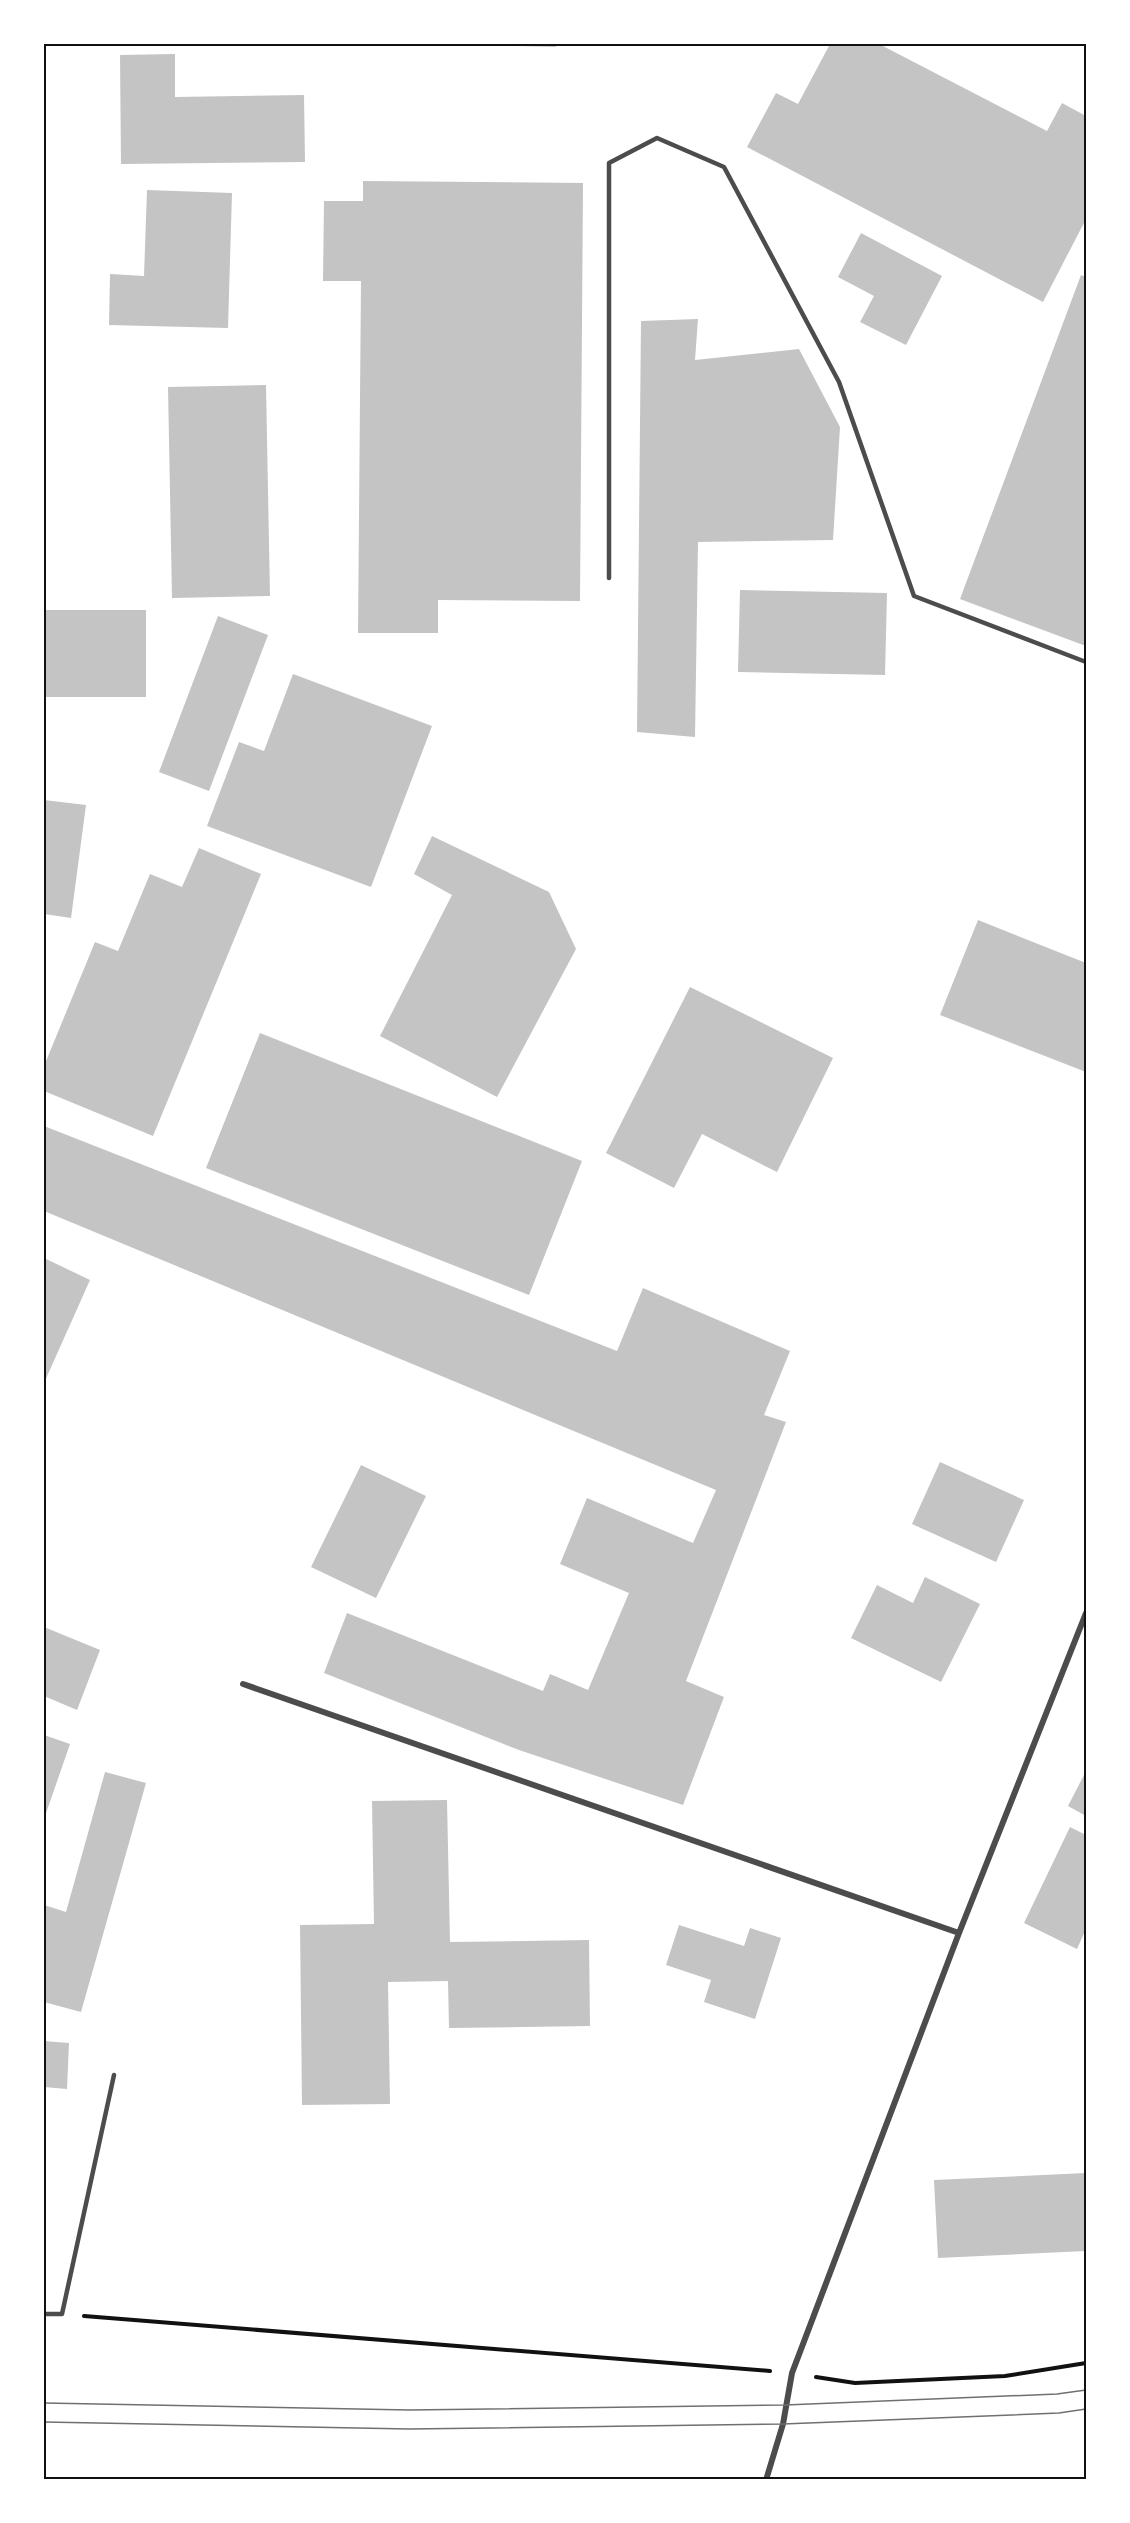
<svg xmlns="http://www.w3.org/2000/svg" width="1130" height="2523" font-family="'Source Sans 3',sans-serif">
<rect width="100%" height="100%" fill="#fff"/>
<path fill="#c4c4c4" d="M482 44H556V47L482 45Z
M830 44H879L1047 131 1062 103 1086 116V219L1043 302 747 147 776 93 798 104Z
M175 54V97L304 95 305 162 121 164 120 55Z
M363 181 583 183 580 601 438 600V633H358L361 281H323L324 201H363Z
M147 190 232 193 228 328 109 325 110 274 144 276Z
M861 233 942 276 906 345 860 322 874 296 838 277Z
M1081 275 1086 277V646L960 599Z
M698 319 695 360 799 349 840 427 833 540 698 542 695 737 637 732 641 321Z
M266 385 270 596 172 598 168 387Z
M740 590 887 593 885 675 738 672Z
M44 610H146V697H44Z
M218 616 268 635 209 791 159 772Z
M293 674 432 726 371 887 207 826 239 742 264 751Z
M44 800 86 805 71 918 44 914Z
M432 836 549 892 576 949 497 1097 380 1036 452 895 414 874Z
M199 848 261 874 153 1136 44 1091V1066L95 942 118 951 150 874 182 887Z
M978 920 1086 963V1072L940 1015Z
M690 987 833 1058 777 1172 702 1134 674 1188 606 1153Z
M260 1033 582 1161 529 1295 206 1168Z
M44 1126 617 1351 643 1288 790 1351 764 1415 786 1422 686 1681 724 1697 683 1805 519 1750 324 1673 347 1613 543 1691 550 1674 588 1690 629 1593 560 1564 587 1498 693 1543 716 1490 44 1211Z
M44 1258 90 1280 44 1383Z
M940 1462 1024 1500 996 1562 912 1524Z
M361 1465 426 1496 376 1598 311 1567Z
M925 1577 980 1604 941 1682 851 1638 877 1585 913 1603Z
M44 1627 100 1650 77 1710 44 1696Z
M44 1735 70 1744 44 1819Z
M1086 1771V1816L1068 1806Z
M105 1772 146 1783 81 2012 44 2002V1905L66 1912Z
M447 1800 450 1942 589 1940 590 2026 449 2028 448 1981 388 1982 390 2104 302 2105 300 1925 374 1924 372 1801Z
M1070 1827 1086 1835V1929L1077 1949 1024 1923Z
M679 1925 744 1946 750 1928 781 1938 755 2019 704 2002 711 1980 666 1965Z
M44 2041 69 2043 67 2089 44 2087Z
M1086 2173V2251L938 2258 934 2180Z"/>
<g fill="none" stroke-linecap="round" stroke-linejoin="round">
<path stroke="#111" stroke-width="4" d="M84 2316 770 2371
M816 2377 855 2383 1005 2376 1086 2363"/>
<path stroke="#4c4c4c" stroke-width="4.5" d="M609 578V163L657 138 724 167 839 382 914 596 1086 662
M44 2314H62L114 2075"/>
<path stroke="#4c4c4c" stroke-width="6" d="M243 1684 959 1933
M766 2480 783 2424 792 2373 959 1933 1086 1613"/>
<path stroke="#707070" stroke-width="1.5" d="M44 2403 409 2410 785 2405 1057 2394 1086 2390
M44 2422 409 2429 783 2424 1059 2413 1086 2409"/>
</g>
<rect width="1130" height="2523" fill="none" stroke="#ffffff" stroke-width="90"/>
<rect x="45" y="45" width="1040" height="2433" fill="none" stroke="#111" stroke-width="2"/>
</svg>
